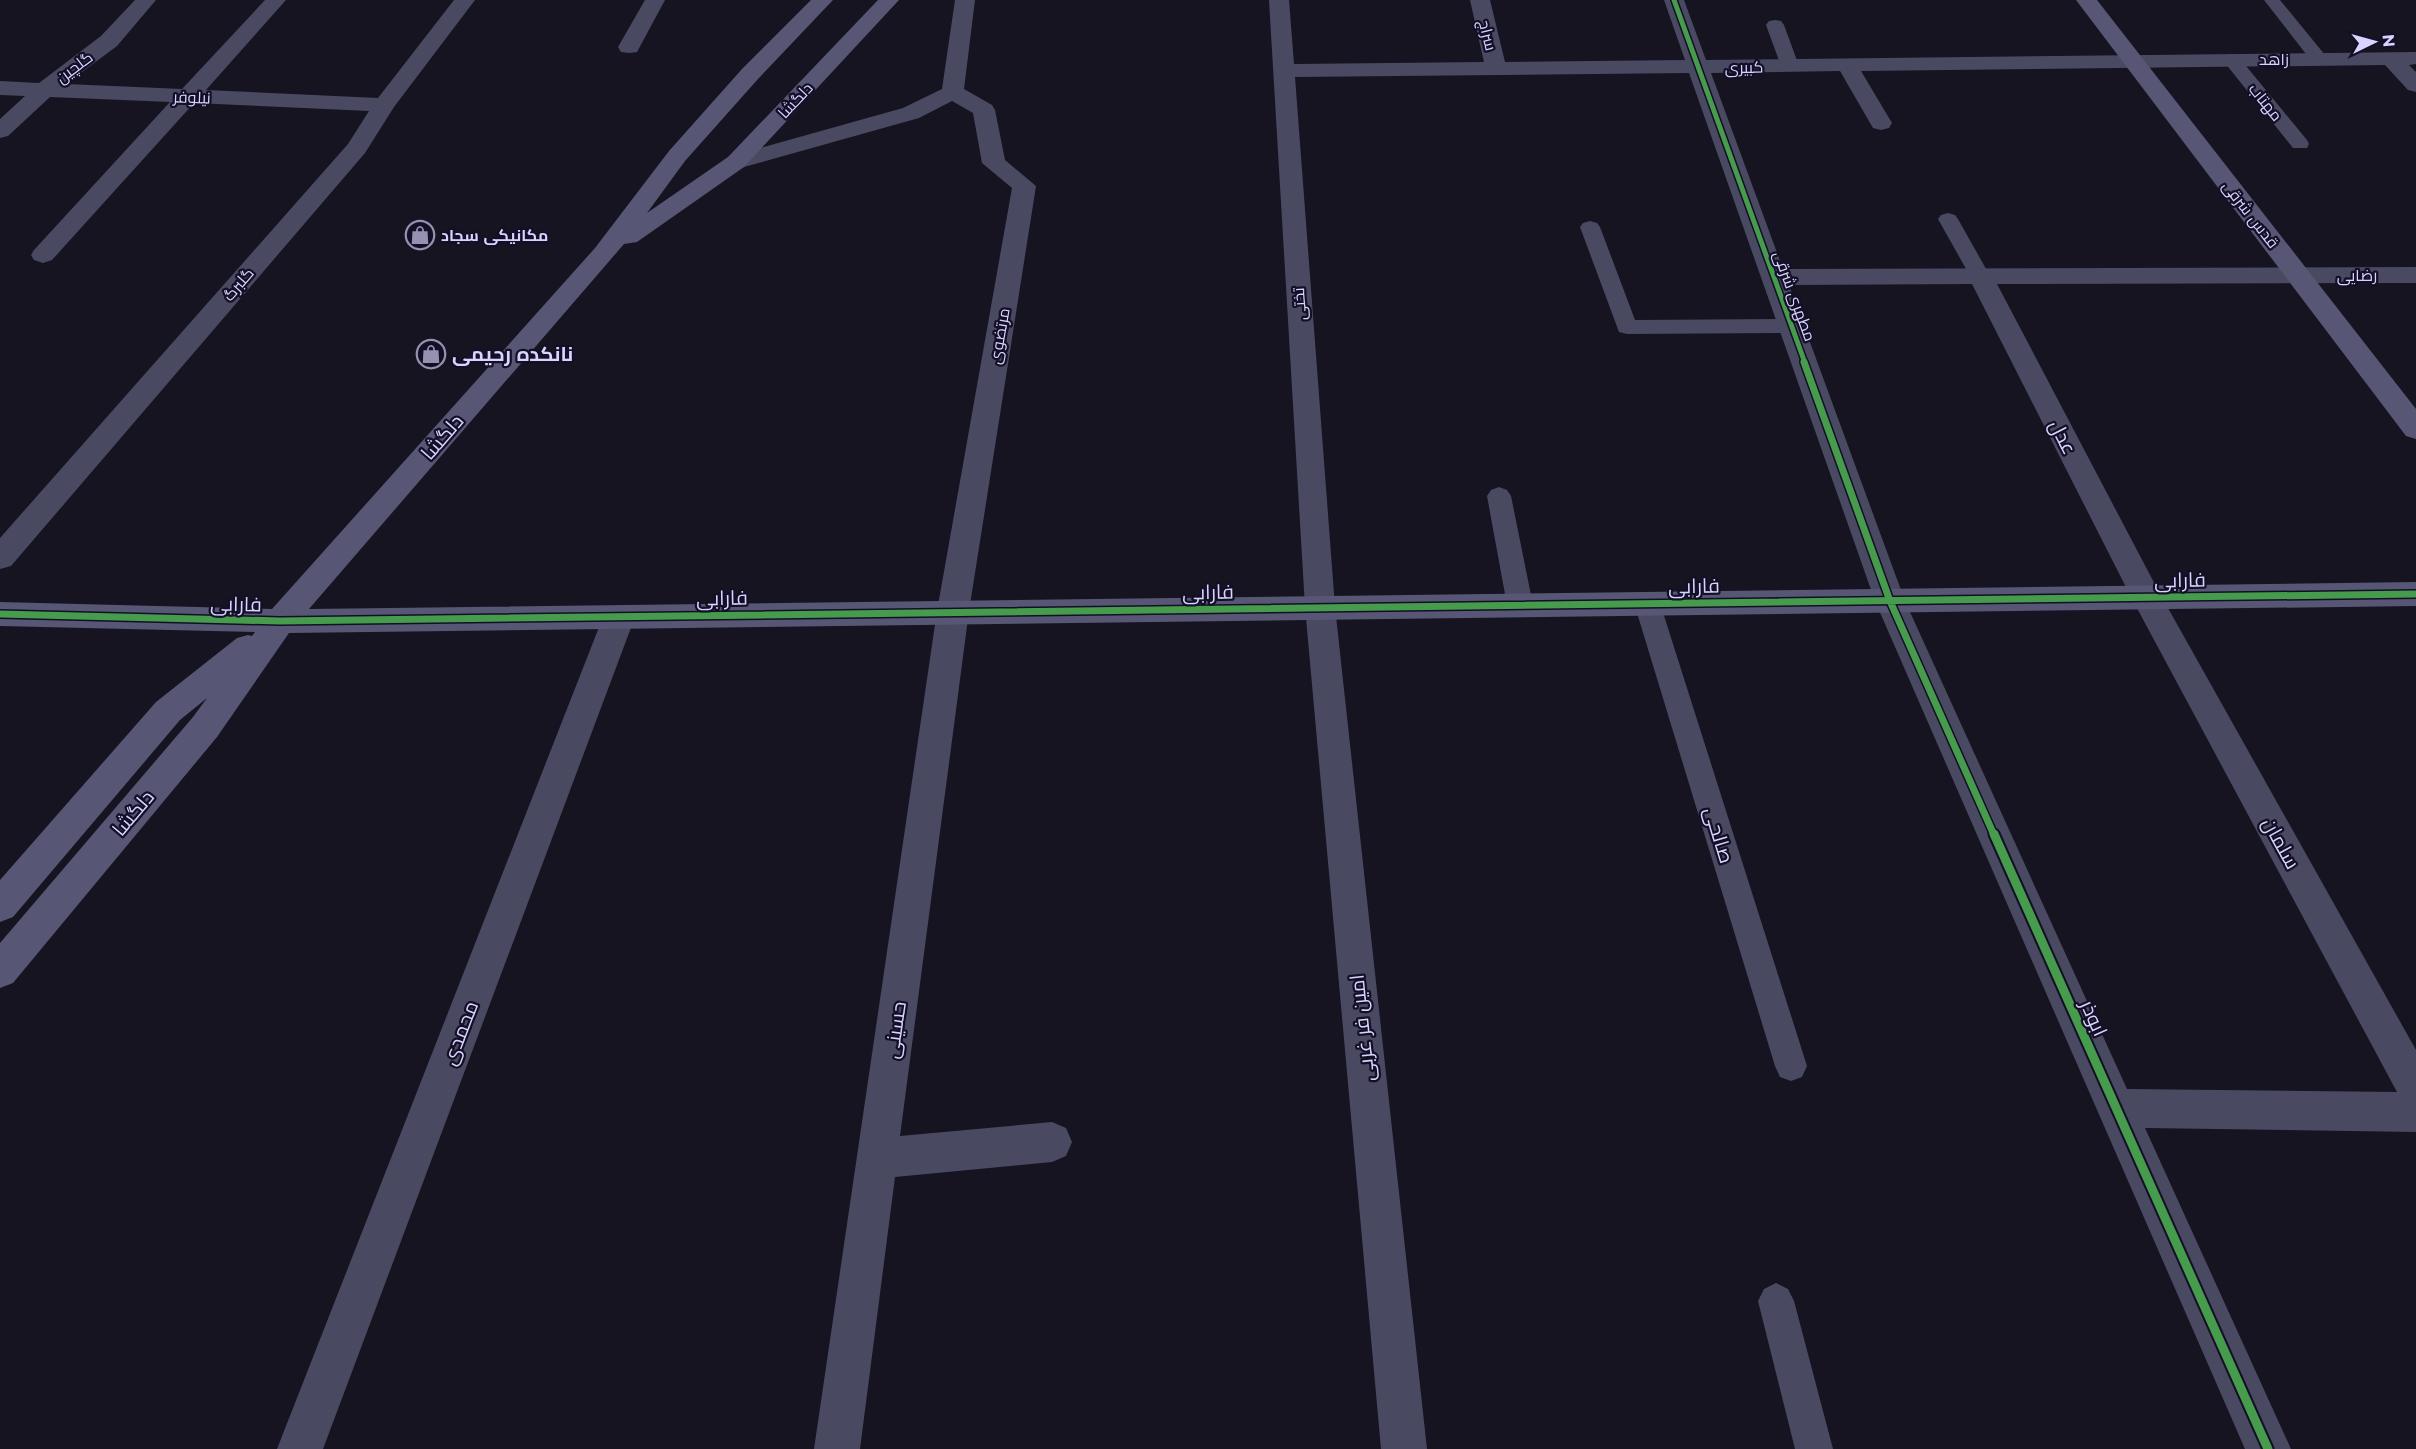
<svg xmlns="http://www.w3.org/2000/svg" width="2416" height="1449" font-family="Montserrat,Cairo,sans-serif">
<rect width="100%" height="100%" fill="#161421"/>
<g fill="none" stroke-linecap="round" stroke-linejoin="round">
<path fill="#4a4962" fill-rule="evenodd" d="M2264 0H2280L2325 55 2328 59 2325 63H2313Z
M1775 20 1781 21 1784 25 1799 66 1796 70H1784L1781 66 1766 25 1769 21Z
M2231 54 2237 55 2307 140 2309 144 2307 148H2293L2225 63 2222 59 2225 55Z
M1948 213 1955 215 1958 219 1990 276 1987 281 1980 283 1973 281 1970 276 1938 219 1941 215Z
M1590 221 1597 223 1600 227 1635 320 1791 319 1799 321 1802 326 1799 331 1791 333 1627 334 1619 332 1580 227 1583 223Z
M1499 487 1507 490 1511 496 1533 605 1529 612 1520 615 1511 612 1507 605 1487 496 1491 490Z
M1647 593 1656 596 1660 603 1807 1066 1802 1077 1791 1081 1780 1077 1775 1066 1634 603 1638 596Z
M1776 1283 1788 1289 1794 1301 1833 1449H1795L1758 1301 1764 1289Z"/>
<path fill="#4a4962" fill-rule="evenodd" d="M135 0H156L117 46 66 84 182 89 265 0H286L206 90 378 98 454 0H475L394 107 365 153 11 566 0 569V538L348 144 369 111 194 103 52 260 43 263 34 260 31 255 34 250 170 102 50 97 8 136 0 138V119L25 96 0 95V81L39 83 101 36Z
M645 0H665L637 52 629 53 621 52 618 47Z
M955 0H975L964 89 992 105 995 110 1005 160 1036 186 969 611 900 1136 1052 1122 1066 1128 1072 1142 1066 1156 1052 1162 895 1177 860 1449H814L937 611 1012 188 982 163 973 113 952 101 919 118 744 167 736 169 728 167 724 162 728 157 903 108 942 89Z
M1269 0H1289L1294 64 1484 62 1470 0H1490L1505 62 1685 60 1664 0H1684L1706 60 2416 52V64L2409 65 2416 72V92L2408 90 2385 65 1861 71 1892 123 1889 128 1881 130 1873 128 1840 71 1711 73 1783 269 2416 267V283L1997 284 2159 592 2416 1050V1132L2145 1128 2291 1449H2245L1875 601 1689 73 1295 77 1335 607 1427 1449H1381L1305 607ZM1972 284 2131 597 2397 1092 2127 1089 1905 601 1789 285Z
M619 605 630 608 635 617 323 1449H277L603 617 608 608Z"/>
<path fill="#575674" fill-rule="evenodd" d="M811 0H833L758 79 685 161 647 213 728 157 878 0H899L744 167 637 242 624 244 309 609 2416 582V606L289 633 217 737 13 983 0 988V943L193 717 207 698 180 720 13 917 0 922V880L156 702 237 638 248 635 252 636 255 632 0 626V602L272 609 595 248 669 151 742 69Z
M2076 0H2097L2416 409V439L2406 436Z"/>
<g stroke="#130f26" stroke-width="8">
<path id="cycleway-far2" d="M1674 0 1805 363"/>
</g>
<g stroke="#130f26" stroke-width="10">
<path id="cycleway-far1" d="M1804 362 1890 601 1994 835
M0 614 280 621 2416 594"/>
</g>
<g stroke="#130f26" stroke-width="13">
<path id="cycleway" d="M1994 834 2268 1449"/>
</g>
<use href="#cycleway-far2" stroke="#469c4c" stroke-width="5"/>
<use href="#cycleway-far1" stroke="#469c4c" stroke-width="7"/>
<use href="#cycleway" stroke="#469c4c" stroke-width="9"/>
</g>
<defs>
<g id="shop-ring" transform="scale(1.5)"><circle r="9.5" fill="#130f26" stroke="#9591b1" stroke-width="1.5"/><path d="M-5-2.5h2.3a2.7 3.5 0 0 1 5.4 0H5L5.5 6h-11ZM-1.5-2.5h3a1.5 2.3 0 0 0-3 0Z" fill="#9591b1"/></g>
</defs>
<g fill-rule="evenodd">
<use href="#shop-ring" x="420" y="235"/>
<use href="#shop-ring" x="431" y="354"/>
</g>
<g text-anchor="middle" stroke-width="4.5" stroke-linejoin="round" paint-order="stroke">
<g font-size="16" fill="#d9d4ff" stroke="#130f26">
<text transform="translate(1488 35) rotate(76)" y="6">سراج</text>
<text x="2274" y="65">زاهد</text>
<text transform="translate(74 67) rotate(-37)" y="6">گلچین</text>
<text transform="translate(1744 67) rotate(-1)" y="6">کبیری</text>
<text transform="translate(192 97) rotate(2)" y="6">نیلوفر</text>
<text transform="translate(795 100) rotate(-47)" y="6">دلگشا</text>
<text transform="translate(2266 102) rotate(51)" y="6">مهتاب</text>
<text transform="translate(2251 214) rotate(52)" y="6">قدس شرقی</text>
<text x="2357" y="281">رضایی</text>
<text transform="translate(238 284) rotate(-49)" y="6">گلبرگ</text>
<text transform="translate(1795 296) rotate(70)" y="6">مطهری شرقی</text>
<text transform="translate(1299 304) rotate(-94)" y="6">تختی</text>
<text transform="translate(999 336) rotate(-80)" y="6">مرتضوی</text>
</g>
<g font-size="16" font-weight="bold" fill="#d9d4ff" stroke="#130f26" text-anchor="start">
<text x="441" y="241">مکانیکی سجاد</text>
</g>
<g font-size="20" font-weight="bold" fill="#d9d4ff" stroke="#130f26" text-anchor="start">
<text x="452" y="361">نانکده رحیمی</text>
</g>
<g font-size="20" fill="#d9d4ff" stroke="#130f26">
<text transform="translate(442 437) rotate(-49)" y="7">دلگشا</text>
<text transform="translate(2063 437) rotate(63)" y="7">عدل</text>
<text transform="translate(2180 580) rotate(-1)" y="7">فارابی</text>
<text transform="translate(1694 586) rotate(-1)" y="7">فارابی</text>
<text transform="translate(1208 592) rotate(-1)" y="7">فارابی</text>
<text transform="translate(722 598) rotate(-1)" y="7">فارابی</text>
<text transform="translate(236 604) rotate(1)" y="7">فارابی</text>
<text transform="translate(133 813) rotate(-50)" y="7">دلگشا</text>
<text transform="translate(1719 835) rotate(73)" y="7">صالحی</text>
<text transform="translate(2281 843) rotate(61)" y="7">سلمان</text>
<text transform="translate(2094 1018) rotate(66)" y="7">ابوذر</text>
<text transform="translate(1362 1028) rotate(-96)" y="7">امین فر غربی</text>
<text transform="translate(895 1030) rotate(-82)" y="7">حسینی</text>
<text transform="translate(460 1033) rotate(-69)" y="7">محمدی</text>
</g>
</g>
<g transform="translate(2374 42) rotate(85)" stroke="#130f26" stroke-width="4.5" paint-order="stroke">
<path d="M0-4.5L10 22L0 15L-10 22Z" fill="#d9d4ff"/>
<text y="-9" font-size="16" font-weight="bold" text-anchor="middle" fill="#d9d4ff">N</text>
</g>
</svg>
